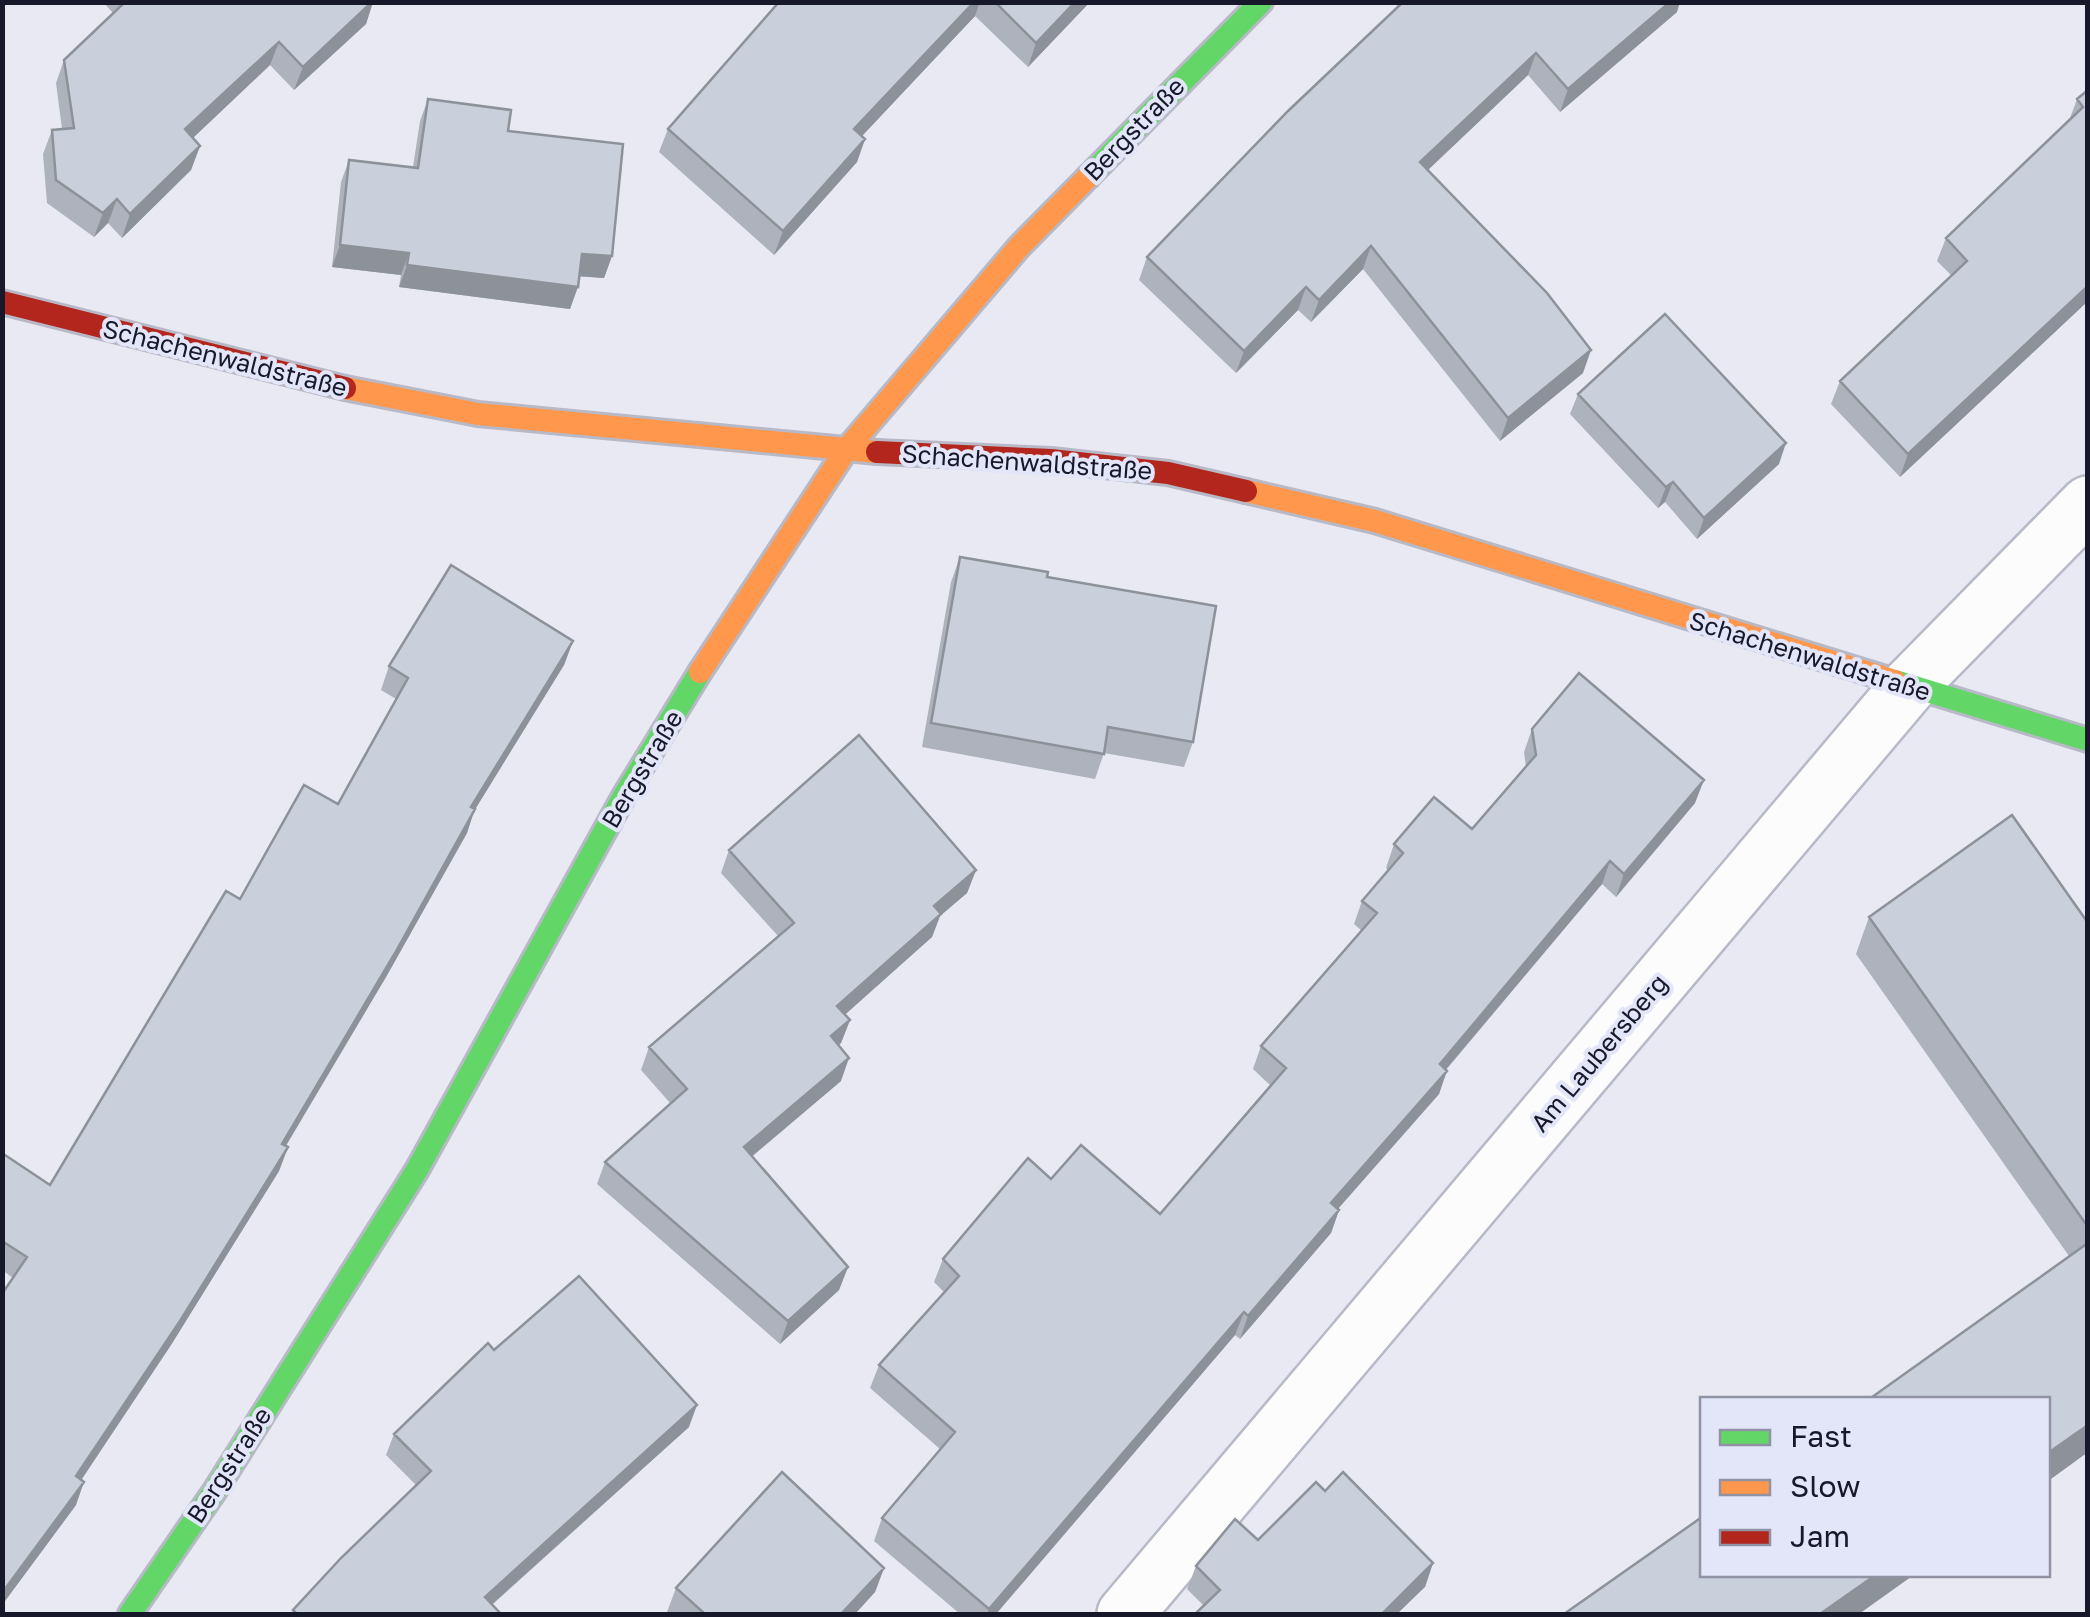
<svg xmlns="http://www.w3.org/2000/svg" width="2090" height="1617" font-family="'Golos Text',sans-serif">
<rect width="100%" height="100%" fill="#e8e9f3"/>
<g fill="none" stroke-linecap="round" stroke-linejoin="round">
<g stroke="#b8b9c6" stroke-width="60">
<path id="street" d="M1125 1614 1909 686 2088 504"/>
</g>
<g stroke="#b8b9c6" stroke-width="28">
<path id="fast" d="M1088 177 1261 2
M1895 681 2088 740
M130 1614 214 1492 417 1170 624 796 700 672"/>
</g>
<g stroke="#b8b9c6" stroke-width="28">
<path id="slow" d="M345 388 478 414 877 452
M1246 491 1375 521 1895 681
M700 672 846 450 1019 247 1088 177"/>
</g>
<g stroke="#b8b9c6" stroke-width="28">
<path id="jam" d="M2 302 345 388
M877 452 1051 460 1168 473 1246 491"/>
</g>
<use href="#street" stroke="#fcfcfd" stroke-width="55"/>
<use href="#fast" stroke="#63d668" stroke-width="22"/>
<use href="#slow" stroke="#ff974d" stroke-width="22"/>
<use href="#jam" stroke="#b3261e" stroke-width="22"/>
</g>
<path fill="#adb2bc" d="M103 2H373L366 24 294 90 270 65 193 138 200 146 191 170 122 238 108 223 94 237 47 203 43 154 52 130 62 129 56 83 64 60 113 13Z
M779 2H1090L1028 67 975 16 862 136 865 139 857 162 774 255 659 152 668 129Z
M1403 2 1677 12 1560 112 1528 75 1428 170 1583 373 1500 441 1363 269 1311 322 1298 310 1236 373 1139 280 1147 257Z
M2088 90V301L1900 477 1831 404 1840 381 1952 276 1937 261 1946 238 2069 121 2077 99Z
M428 99 508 131 612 256 604 278 579 276 570 309 399 287 401 275 332 267 341 182 349 160 413 167 420 121Z
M1578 394 1779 464 1697 539 1665 502 1658 508 1570 414Z
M960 557 1047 577 1193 742 1184 767 1104 753 1095 779 922 747 951 582Z
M573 641 564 665 474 811 467 833 386 977 286 1146 288 1147 279 1171 171 1345 81 1479 76 1505 2 1605V1294L13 1278 2 1270V1153L50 1185 240 899 338 804 396 699 381 690 389 666Z
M1532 729 1695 803 1616 897 1602 884 1446 1070 1439 1094 1338 1208 1339 1210 1331 1233 1240 1339 1235 1335 996 1614H960L874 1541 882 1518 940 1449 870 1388 879 1365 944 1292 934 1282 943 1259 1051 1179 1160 1214 1271 1086 1253 1069 1261 1046 1362 931 1354 924 1362 901 1388 870 1386 868 1394 844 1472 829 1526 767 1524 752Z
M729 850 976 870 967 893 940 916 932 937 845 1014 850 1020 841 1043 839 1045 841 1081 752 1156 848 1267 839 1290 780 1344 597 1184 605 1162 671 1104 641 1070 649 1047 778 936 721 873Z
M1869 917 2088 923V1452L2048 1481V1400L2069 1256 1856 954Z
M494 1350 689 1427 492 1605 501 1614H291L293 1610 416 1485 386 1455 394 1434Z
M1325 1491 1433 1563 1425 1587 1204 1606 1187 1589 1196 1566 1258 1540Z
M884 1568 875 1592 855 1614H670L667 1612 676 1588Z"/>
<path fill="#8d9199" d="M372 2H373L366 24 294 90 303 67Z
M974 2H980L975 16 846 153 854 129Z
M1075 2H1090L1028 67 1036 43Z
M1670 2H1680L1677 12 1560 112 1568 89Z
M279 42 270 65 177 153 185 129Z
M1536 53 1528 75 1412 185 1420 162Z
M865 139 857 162 774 255 783 231Z
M200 146 191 170 122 238 130 214Z
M117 199 108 223 94 237 103 213Z
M340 245 409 253 401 275 332 267Z
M1371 246 1363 269 1311 322 1319 300Z
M582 254 612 256 604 278 574 276Z
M407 265 578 287 570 309 399 287Z
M2088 286V301L1900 477 1908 454Z
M1306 287 1298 310 1236 373 1244 351Z
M1591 350 1583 373 1500 441 1508 418Z
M1786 443 1779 464 1697 539 1704 518Z
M1673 482 1665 502 1658 508 1666 487Z
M573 641 564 665 474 811 467 833 386 977 273 1167 282 1144 471 807Z
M1704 780 1695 803 1616 897 1624 874Z
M1610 861 1602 884 1431 1087 1440 1064Z
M976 870 967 893 940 916 932 937 829 1029 837 1006 934 906Z
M850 1020 841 1043 823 1058 831 1036Z
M849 1058 841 1081 736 1170 744 1147Z
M1447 1071 1439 1094 1323 1226 1331 1203Z
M288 1147 279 1171 171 1345 68 1500 76 1476Z
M1339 1210 1331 1233 1240 1339 1248 1316Z
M848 1267 839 1290 780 1344 788 1321Z
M1244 1312 1235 1335 996 1614H987L989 1609Z
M697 1405 689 1427 481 1614 485 1597Z
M2088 1425V1452L2048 1481V1453Z
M84 1482 76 1505 2 1605V1593Z
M1433 1563 1425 1587 1397 1614H1382Z
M884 1568 875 1592 855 1614H841Z
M1877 1574H1915L1859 1614H1820Z"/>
<path fill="#c9cfdb" stroke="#8d9199" stroke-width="2.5" d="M125 2H372L303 67 279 42 185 129 200 146 130 214 117 199 103 213 56 180 52 130 74 128 64 60Z
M779 2H974L854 129 865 139 783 231 668 129Z
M995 2H1075L1036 43Z
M1403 2H1670L1568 89 1536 53 1420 162 1547 293 1591 350 1508 418 1371 246 1319 300 1306 287 1244 351 1147 257 1288 111Z
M2088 90V286L1908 454 1840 381 1967 261 1946 238 2083 107 2077 99Z
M428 99 511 110 508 131 623 144 612 256 582 254 578 287 407 265 409 253 340 245 349 160 418 168Z
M1665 314 1786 443 1704 518 1673 482 1666 487 1578 394Z
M960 557 1048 572 1047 577 1216 606 1193 742 1108 727 1104 754 931 723Z
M451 565 573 641 471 807 475 809 395 953 282 1144 288 1147 180 1321 76 1476 84 1482 2 1593V1294L27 1257 2 1241V1153L50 1185 226 891 240 899 304 785 338 804 408 678 389 666Z
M1579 673 1704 780 1624 874 1610 861 1440 1064 1447 1071 1331 1203 1339 1210 1248 1316 1244 1312 989 1609 882 1518 955 1432 879 1365 959 1276 943 1259 1028 1158 1051 1179 1081 1145 1160 1214 1286 1068 1261 1046 1377 913 1362 901 1403 853 1394 844 1434 797 1472 829 1536 755 1532 729Z
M859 735 976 870 934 906 941 914 837 1006 850 1020 831 1036 849 1058 744 1147 848 1267 788 1321 605 1162 687 1089 649 1047 794 923 729 850Z
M2012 815 2088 923V1227L1869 917Z
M2088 1243V1425L2048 1453V1400H1868Z
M579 1276 697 1405 485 1597 501 1614H294L296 1613 293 1610 341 1558 431 1471 394 1434 488 1343 494 1350Z
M782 1472 884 1568 841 1614H705L676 1588Z
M1343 1472 1433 1563 1382 1614H1195L1220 1590 1196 1566 1235 1519 1258 1540 1316 1482 1325 1491Z
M1702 1517V1574H1877L1820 1614H1564Z"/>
<g text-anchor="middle" stroke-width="8" stroke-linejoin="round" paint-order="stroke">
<g font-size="25" fill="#171829" stroke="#e3e5f8">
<text transform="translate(1134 129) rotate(-46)" y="9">Bergstraße</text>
<text transform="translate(225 358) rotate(14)" y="9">Schachenwaldstraße</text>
<text transform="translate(1027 462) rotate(4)" y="9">Schachenwaldstraße</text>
<text transform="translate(1810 656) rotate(17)" y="9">Schachenwaldstraße</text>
<text transform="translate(642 769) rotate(-59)" y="9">Bergstraße</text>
<text transform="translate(1599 1053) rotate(-50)" y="9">Am Laubersberg</text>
<text transform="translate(229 1465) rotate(-57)" y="9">Bergstraße</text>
</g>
</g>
<rect width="2090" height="1617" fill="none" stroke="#171829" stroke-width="10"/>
<rect x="1700" y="1397" width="350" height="180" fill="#e3e5f8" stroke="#9193a5" stroke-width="2.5"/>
<rect x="1720" y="1430" width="50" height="15" fill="#63d668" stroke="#9193a5" stroke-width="2.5"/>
<text x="1790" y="1447" font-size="30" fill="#171829">Fast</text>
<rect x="1720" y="1480" width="50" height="15" fill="#ff974d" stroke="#9193a5" stroke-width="2.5"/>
<text x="1790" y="1497" font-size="30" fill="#171829">Slow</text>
<rect x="1720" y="1530" width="50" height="15" fill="#b3261e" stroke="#9193a5" stroke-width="2.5"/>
<text x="1790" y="1547" font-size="30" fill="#171829">Jam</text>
</svg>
